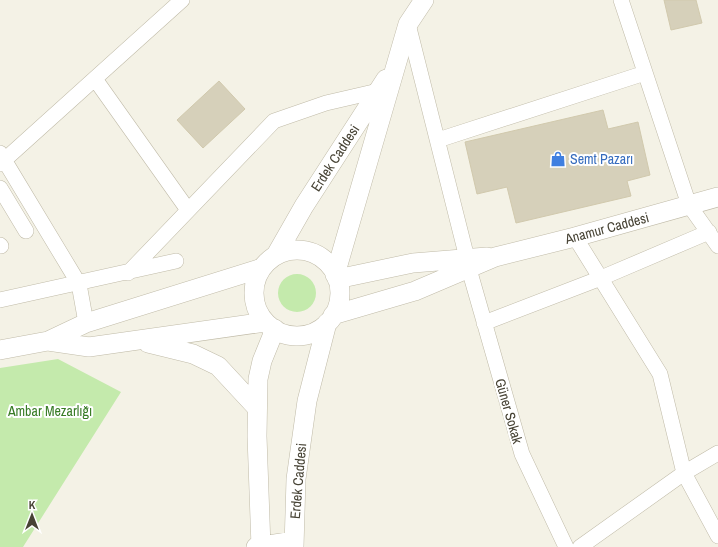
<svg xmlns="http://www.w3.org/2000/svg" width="718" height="547" font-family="'Archivo Narrow',sans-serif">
<rect width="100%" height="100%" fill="#f4f2e6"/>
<path fill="#c4eaac" d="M278 293a19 19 0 1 1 38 0a19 19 0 1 1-38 0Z
M58 359 121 392 23 547H0V368Z"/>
<path fill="#d6d0ba" stroke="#d1c9ad" d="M664 0H696L702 23 671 30Z
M219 81 245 109 203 148 177 120Z
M603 110 608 129 638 122 650 175 627 181 631 196 516 223 507 187 477 194 465 142Z"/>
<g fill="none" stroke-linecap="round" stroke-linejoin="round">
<g stroke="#c0bba8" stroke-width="16">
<path id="minor" d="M621 0 689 205 718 246
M408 24 467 258
M95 79 188 210
M438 140 645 73
M0 153 79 284 86 323
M0 164 182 0
M0 188 26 231
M575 237 660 374 684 473 718 536
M0 245 1 246
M469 269 522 454 566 547
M128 273 274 121 326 103 378 91
M0 300 176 261
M484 323 601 278 709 232
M580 547 684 473 718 453"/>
</g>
<g stroke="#c0bba8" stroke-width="20">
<path id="tertiary" d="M254 293a43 43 0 1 1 86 0a43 43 0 1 1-86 0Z
M276 255 304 206 386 79
M335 275 408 24 424 0
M337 279 413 263 487 257
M333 315 415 291 495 257 575 237 718 197
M48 341 89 347 265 322
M148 343 193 354 218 366 257 408
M0 350 48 341 86 323 262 268
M256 547 294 541
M261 547 257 436 258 379 262 361 275 329
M294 547 296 479 307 401 327 323"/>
</g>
<use href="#minor" stroke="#fff" stroke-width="15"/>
<use href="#tertiary" stroke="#fff" stroke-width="19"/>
</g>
<defs>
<g id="shop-bare" transform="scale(1.2)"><path d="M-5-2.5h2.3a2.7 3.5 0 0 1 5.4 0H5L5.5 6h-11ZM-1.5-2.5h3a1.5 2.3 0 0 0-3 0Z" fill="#3f7fe0" stroke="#fff" stroke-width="2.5" paint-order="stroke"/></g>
</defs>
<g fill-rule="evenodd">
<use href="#shop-bare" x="558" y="159"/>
</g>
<g text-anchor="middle" stroke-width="4" stroke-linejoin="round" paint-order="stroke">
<g font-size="14" fill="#474335" stroke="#fff">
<text transform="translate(335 158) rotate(-57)" y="5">Erdek Caddesi</text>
<text transform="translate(607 228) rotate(-15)" y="5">Anamur Caddesi</text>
<text transform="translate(509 411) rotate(74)" y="5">Güner Sokak</text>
<text transform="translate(298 481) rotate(-85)" y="5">Erdek Caddesi</text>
</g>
<g font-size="14" fill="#366cbe" stroke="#fff" text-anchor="start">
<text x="570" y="164">Semt Pazarı</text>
</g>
<g font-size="14" fill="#377b25" stroke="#fff">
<text x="50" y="416">Ambar Mezarlığı</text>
</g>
</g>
<g transform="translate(32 515)" stroke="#ffffff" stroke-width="3" paint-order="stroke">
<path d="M0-3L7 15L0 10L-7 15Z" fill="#474335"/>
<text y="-6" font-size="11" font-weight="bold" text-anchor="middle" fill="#474335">K</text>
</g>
</svg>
